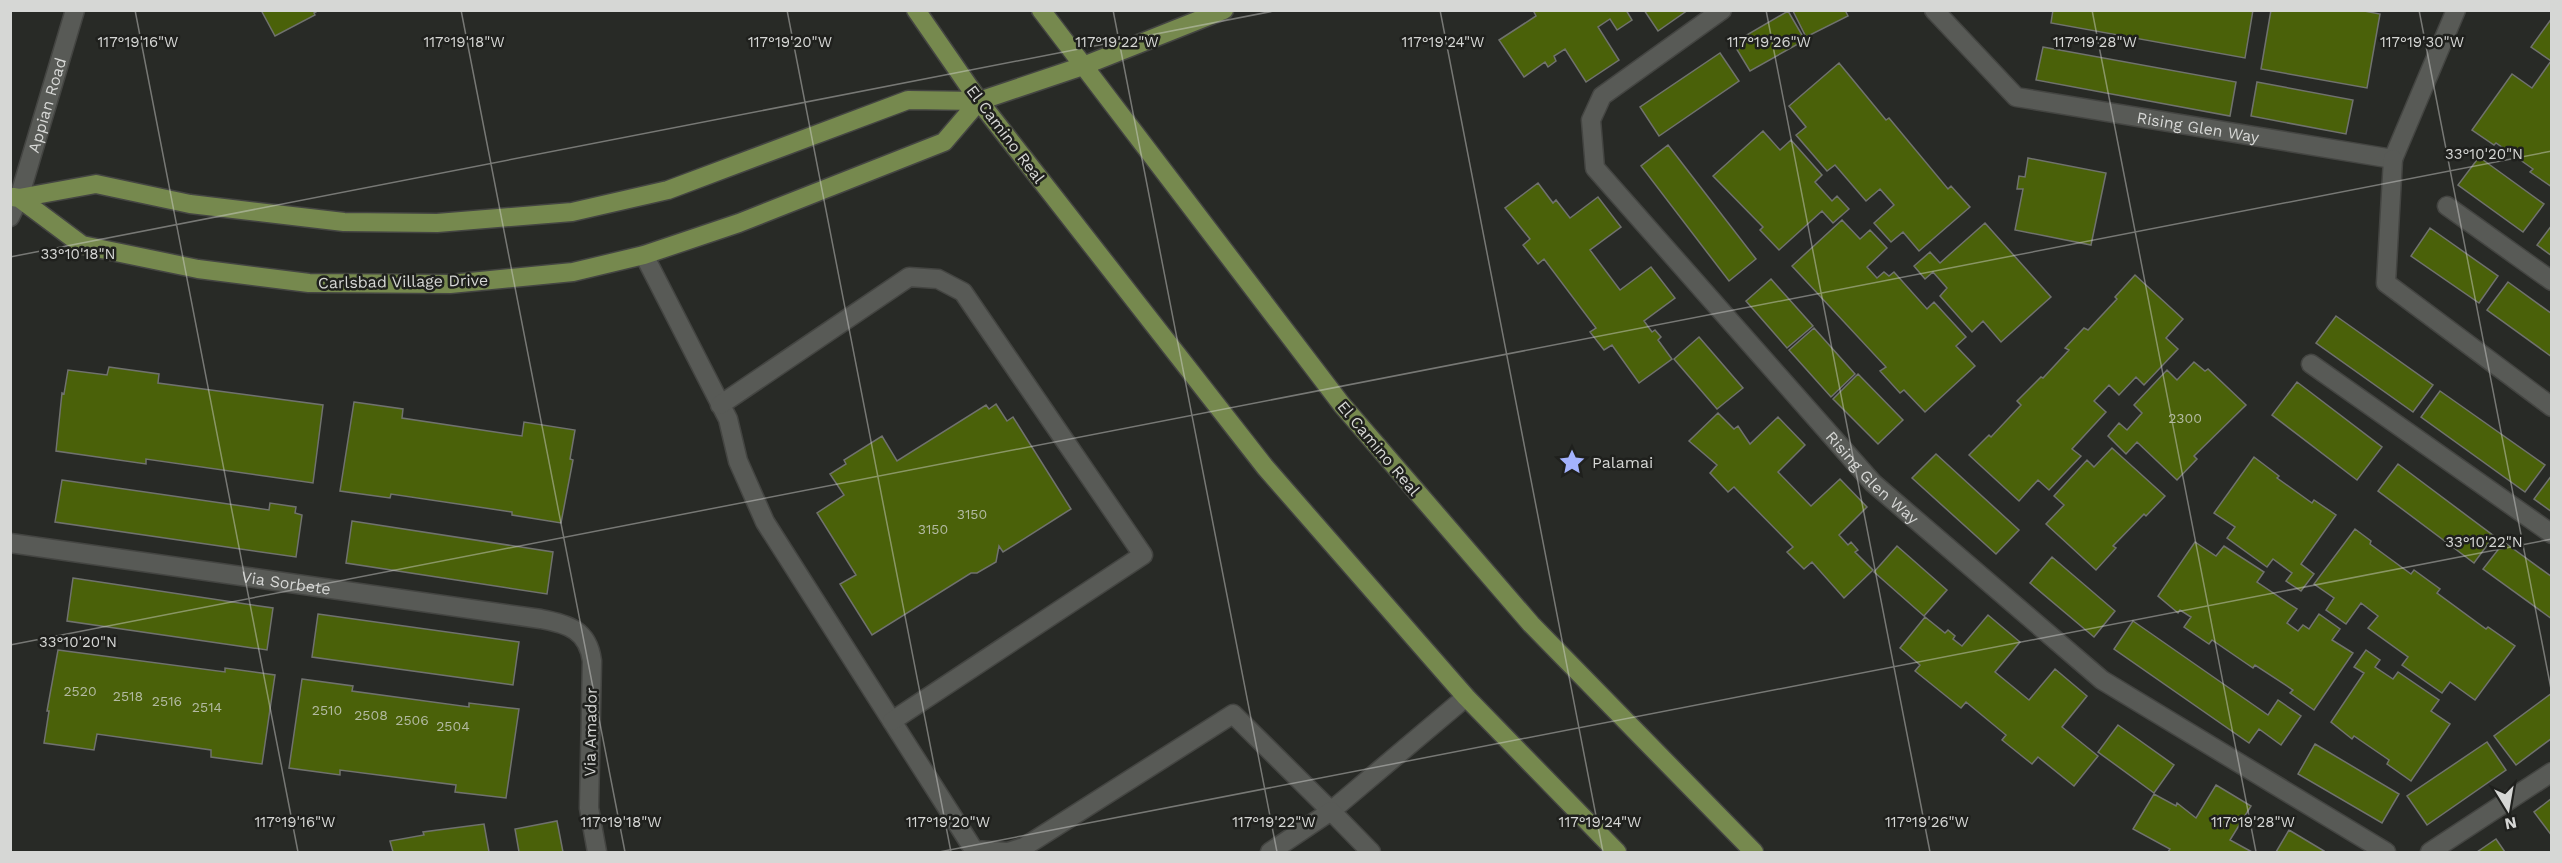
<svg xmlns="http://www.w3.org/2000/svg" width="2562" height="863" font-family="'Work Sans',sans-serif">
<rect width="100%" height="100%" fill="#282a26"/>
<path fill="#4a6109" stroke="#70726e" stroke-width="1.5" d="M261 10H319L314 13 315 15 275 36Z
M1533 10H1626L1632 20 1617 30 1610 19 1598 27 1619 60 1586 82 1565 49 1554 56 1556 61 1548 67 1545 62 1524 77 1499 40 1536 16Z
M1644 10H1688L1658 31Z
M1845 10 1848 16 1806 37 1793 11Z
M2053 10H2253L2245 58 2051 23Z
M2271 10H2359L2380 14 2367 88 2261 69Z
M1788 11 1805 40 1750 71 1733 43Z
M2552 18V187L2530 172 2533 169 2496 143 2494 145 2472 130 2512 74 2532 88 2551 61 2531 47Z
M2043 47 2236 82 2230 116 2036 80Z
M1720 53 1739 81 1659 136 1640 107Z
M1839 63 1886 120 1889 118 1948 189 1951 186 1970 207 1919 251 1903 232 1891 242 1874 223 1894 205 1880 189 1866 201 1835 165 1827 171 1796 135 1806 127 1789 106Z
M2257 82 2353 100 2346 134 2251 116Z
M1763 131 1780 150 1791 140 1822 175 1815 182 1832 201 1837 196 1849 209 1833 223 1822 211 1779 250 1760 230 1763 227 1713 176Z
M1668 145 1756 259 1729 281 1641 166Z
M2479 157 2544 204 2523 232 2458 185Z
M2028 158 2106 173 2091 245 2015 230 2023 189H2017L2019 176 2025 177Z
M1538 183 1553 203 1556 200 1570 218 1598 197 1621 227 1590 250 1620 290 1651 267 1675 298 1644 321 1652 332 1655 330 1661 337 1658 340 1672 359 1639 383 1612 345 1604 350 1590 332 1596 328 1544 259 1538 264 1523 245 1530 239 1505 208Z
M1842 220 1860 239 1870 230 1887 248 1867 267 1877 278 1884 272 1889 276 1894 272 1927 309 1934 302 1966 337 1956 346 1975 366 1925 412 1904 390 1900 393 1880 371 1886 367 1792 266Z
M1985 223 2051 297 2001 342 1983 321 1972 332 1940 296 1947 288 1933 272 1925 279 1914 266 1930 252 1940 263Z
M2552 225V256L2537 245Z
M2430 228 2498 276 2479 303 2411 256Z
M2135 275 2183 319 2166 338 2178 349 2144 385 2136 377 2119 395 2109 385 2094 401 2106 412 2072 449 2081 456 2049 490 2038 480 2019 501 1969 455 1989 435 1991 437 2021 405 2017 401 2041 377 2043 378 2069 350 2065 348 2084 328 2088 330 2117 299 2115 297Z
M1771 279 1813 326 1787 348 1746 301Z
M2508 282 2552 314V357L2487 310Z
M2336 316 2433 385 2413 412 2316 343Z
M1814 328 1855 374 1831 397 1789 350Z
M1699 337 1743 388 1717 409 1674 359Z
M2194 362 2205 371 2208 369 2246 405 2194 456 2197 459 2177 480 2137 442 2126 454 2108 436 2119 423 2127 430 2142 413 2134 405 2167 370 2177 380Z
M109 367 159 374 158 383 323 405 313 483 146 459V464L56 451 62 393 64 394 68 370 107 375Z
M1858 374 1903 420 1878 444 1833 399Z
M2297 382 2382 447 2357 480 2272 415Z
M2440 391 2545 465 2525 492 2421 417Z
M354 402 403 409 402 418 522 436 524 422 575 430 570 459 573 460 561 523 512 515V512L391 494 390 498 340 491Z
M996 404 1007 421 1013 417 1071 509 1003 552 999 546 996 562 977 573H971L872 635 840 584 856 575 817 513 844 495 830 474 846 464 844 460 882 436 897 461 986 405 989 409Z
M1718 413 1734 429 1738 426 1750 444 1778 417 1805 445 1778 472 1811 506 1840 479 1867 507 1839 535 1848 545 1851 542 1858 550 1855 552 1873 570 1844 598 1812 562 1804 569 1787 552 1793 547 1734 487 1728 492 1710 473 1717 465 1689 441Z
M2112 448 2165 496 2146 516 2144 514 2113 546 2116 548 2096 570 2046 524 2064 505 2054 496 2087 460 2094 467Z
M1936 454 2019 530 1996 554 1912 478Z
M2254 457 2279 476 2277 478 2312 503 2314 500 2336 515 2301 564 2314 574 2301 591 2286 581 2292 573 2273 559 2267 567 2227 538 2235 527 2214 513Z
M2398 464 2494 536 2474 563 2378 491Z
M2552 475V512L2534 499Z
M62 480 269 510 270 503 296 507 295 513 302 515 296 557 55 522Z
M352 521 553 552 547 594 346 563Z
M2355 529 2371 541 2370 544 2411 574 2414 570 2440 589 2437 593 2486 629 2488 627 2515 646 2475 700 2450 682 2442 693 2402 665 2408 657 2368 628 2378 616 2361 603 2346 624 2326 610 2334 598 2314 584Z
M2195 542 2216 556 2224 546 2264 572 2257 582 2297 609 2287 623 2298 631 2303 625 2309 629 2319 614 2340 629 2332 640 2353 653 2314 710 2290 693 2293 690 2255 665 2253 668 2212 640 2209 644 2184 627 2191 617 2180 610 2178 613 2158 596Z
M2504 542 2552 577V619L2483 569Z
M1897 546 1947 590 1924 616 1874 572Z
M2052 557 2115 611 2094 637 2030 583Z
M73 578 273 608 267 650 67 621Z
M318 614 519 642 513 685 312 657Z
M1988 615 2020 642 1995 672 2029 700 2055 669 2087 696 2062 727 2098 756 2074 786 2038 757 2032 764 2002 740 2006 735 1966 702 1961 708 1915 671 1920 665 1900 648 1925 617 1945 633 1948 630 1955 636 1953 639 1962 646Z
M2133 621 2268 715 2278 700 2301 716 2281 745 2259 729 2249 743 2114 649Z
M58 650 225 672V668L275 675 262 764 211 757V750L97 734 94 750 44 743 49 711H47Z
M2366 650 2380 660 2375 667 2393 679 2398 672 2439 700 2431 711 2450 724 2411 781 2387 764 2389 760 2354 736 2352 739 2331 722 2364 673 2354 667Z
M302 679 353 686 352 691 469 707V703L519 709 506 798 455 792 456 785 340 770V775L289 768Z
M2552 693V738L2516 765 2494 736Z
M2118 725 2174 765 2154 793 2098 752Z
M2487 742 2506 770 2427 825 2407 796Z
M2315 744 2399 794 2382 823 2298 774Z
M2216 785 2251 806 2230 840 2252 852H2168L2170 849 2133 829 2154 794 2176 806 2177 803 2196 818Z
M2552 798V836L2534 812Z
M557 821 563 852H519L515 829Z
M484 824 489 852H393L390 841 424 835 423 832Z
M2289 830 2324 851 2323 852H2276Z
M2496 839 2505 852H2477Z"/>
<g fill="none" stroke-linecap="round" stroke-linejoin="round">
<g stroke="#444542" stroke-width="21">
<g id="minor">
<path id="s1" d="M1722 10 1602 96 1591 120 1595 168 1873 483 2102 680 2386 852"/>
<path id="s2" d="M1934 10 2016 97 2393 159 2456 10"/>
<path d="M2393 159 2386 283 2552 407"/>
<path d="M2447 206 2552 281"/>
<path id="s3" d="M10 217 19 198 75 10"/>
<path d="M644 255 728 419 738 461 765 522 974 850 1008 852 1024 847 1233 714 1331 811 1466 697"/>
<path d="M2311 364 2552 534"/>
<path d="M720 405 909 277 938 279 963 292 1143 555 892 721"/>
<path id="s4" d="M10 543 541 619C568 624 588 630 592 661L589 808 597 852"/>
<path d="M1270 852 1331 811 1371 852"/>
<path d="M2430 852 2552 772"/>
</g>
</g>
<g stroke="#444542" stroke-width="21">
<path id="major" d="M916 10 979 101 1265 467 1466 697 1617 852
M1041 10 1342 405 1531 624 1754 852
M13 197 19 198 82 245 198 269 309 283 450 284 573 272 644 255 739 223 944 142 979 101
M19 198 96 184 190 204 344 222 437 223 572 212 668 190 908 100 979 101 1083 66 1224 10"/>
</g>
<use href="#minor" stroke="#585a56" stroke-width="18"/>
<use href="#major" stroke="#76894e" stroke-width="18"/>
</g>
<path fill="none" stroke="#d6d7d5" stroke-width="1.5" stroke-opacity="0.45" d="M135 10 298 852M461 10 625 852M787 10 951 852M1113 10 1277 852M1440 10 1603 852M1766 10 1930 852M2092 10 2256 852M2419 10 2552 694M10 257 1279 10M10 645 2552 151M939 852 2552 539"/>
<defs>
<g id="sight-bare" transform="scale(2.07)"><path d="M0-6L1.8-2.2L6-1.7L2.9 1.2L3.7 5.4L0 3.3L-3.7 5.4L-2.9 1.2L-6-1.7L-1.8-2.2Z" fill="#a3b2fd" stroke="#1f201d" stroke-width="2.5" paint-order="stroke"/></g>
</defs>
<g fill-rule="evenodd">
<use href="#sight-bare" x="1572" y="462"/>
</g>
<g text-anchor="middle" stroke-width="5" stroke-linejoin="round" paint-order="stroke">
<g font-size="14" fill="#b3baa2">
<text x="2185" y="423">2300</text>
<text x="972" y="519">3150</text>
<text x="933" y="534">3150</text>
<text x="80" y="696">2520</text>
<text x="128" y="701">2518</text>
<text x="167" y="706">2516</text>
<text x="207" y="712">2514</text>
<text x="327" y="715">2510</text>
<text x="371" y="720">2508</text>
<text x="412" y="725">2506</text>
<text x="453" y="731">2504</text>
</g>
<g font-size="16" fill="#d6d7d5" stroke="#1f201d">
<text dy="6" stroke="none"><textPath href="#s3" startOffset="118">Appian Road</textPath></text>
<text dy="6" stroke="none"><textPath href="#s2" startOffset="304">Rising Glen Way</textPath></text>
<text transform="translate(1006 134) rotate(53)" y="6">El Camino Real</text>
<text transform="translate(403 281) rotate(-1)" y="6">Carlsbad Village Drive</text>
<text transform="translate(1379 448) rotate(50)" y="6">El Camino Real</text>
<text dy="6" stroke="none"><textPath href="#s1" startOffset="638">Rising Glen Way</textPath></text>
<text dy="6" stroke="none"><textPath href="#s4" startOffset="279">Via Sorbete</textPath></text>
<text transform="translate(590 732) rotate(-89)" y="6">Via Amador</text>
</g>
<g font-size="16" fill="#d6d7d5" stroke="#1f201d" text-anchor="start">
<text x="1592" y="468">Palamai</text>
</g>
</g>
<g font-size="15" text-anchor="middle" fill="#d6d7d5" stroke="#1f201d" stroke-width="5" stroke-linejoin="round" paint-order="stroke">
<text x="138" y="47">117°19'16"W</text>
<text x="464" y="47">117°19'18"W</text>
<text x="790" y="47">117°19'20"W</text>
<text x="1117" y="47">117°19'22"W</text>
<text x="1443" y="47">117°19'24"W</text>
<text x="1769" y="47">117°19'26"W</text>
<text x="2095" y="47">117°19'28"W</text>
<text x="2422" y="47">117°19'30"W</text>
<text x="2484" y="159">33°10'20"N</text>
<text x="78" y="259">33°10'18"N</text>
<text x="2484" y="547">33°10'22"N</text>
<text x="78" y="647">33°10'20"N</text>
<text x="295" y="827">117°19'16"W</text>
<text x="621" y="827">117°19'18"W</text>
<text x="948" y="827">117°19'20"W</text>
<text x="1274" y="827">117°19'22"W</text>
<text x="1600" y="827">117°19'24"W</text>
<text x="1927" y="827">117°19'26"W</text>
<text x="2253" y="827">117°19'28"W</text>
</g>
<rect width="2562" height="863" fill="none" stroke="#d6d7d5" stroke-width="24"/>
<g transform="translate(2508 809) rotate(169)" stroke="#1f201d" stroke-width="4.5" paint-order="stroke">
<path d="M0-4.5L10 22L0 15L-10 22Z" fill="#d6d7d5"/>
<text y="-9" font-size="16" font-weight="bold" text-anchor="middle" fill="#d6d7d5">N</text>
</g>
</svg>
